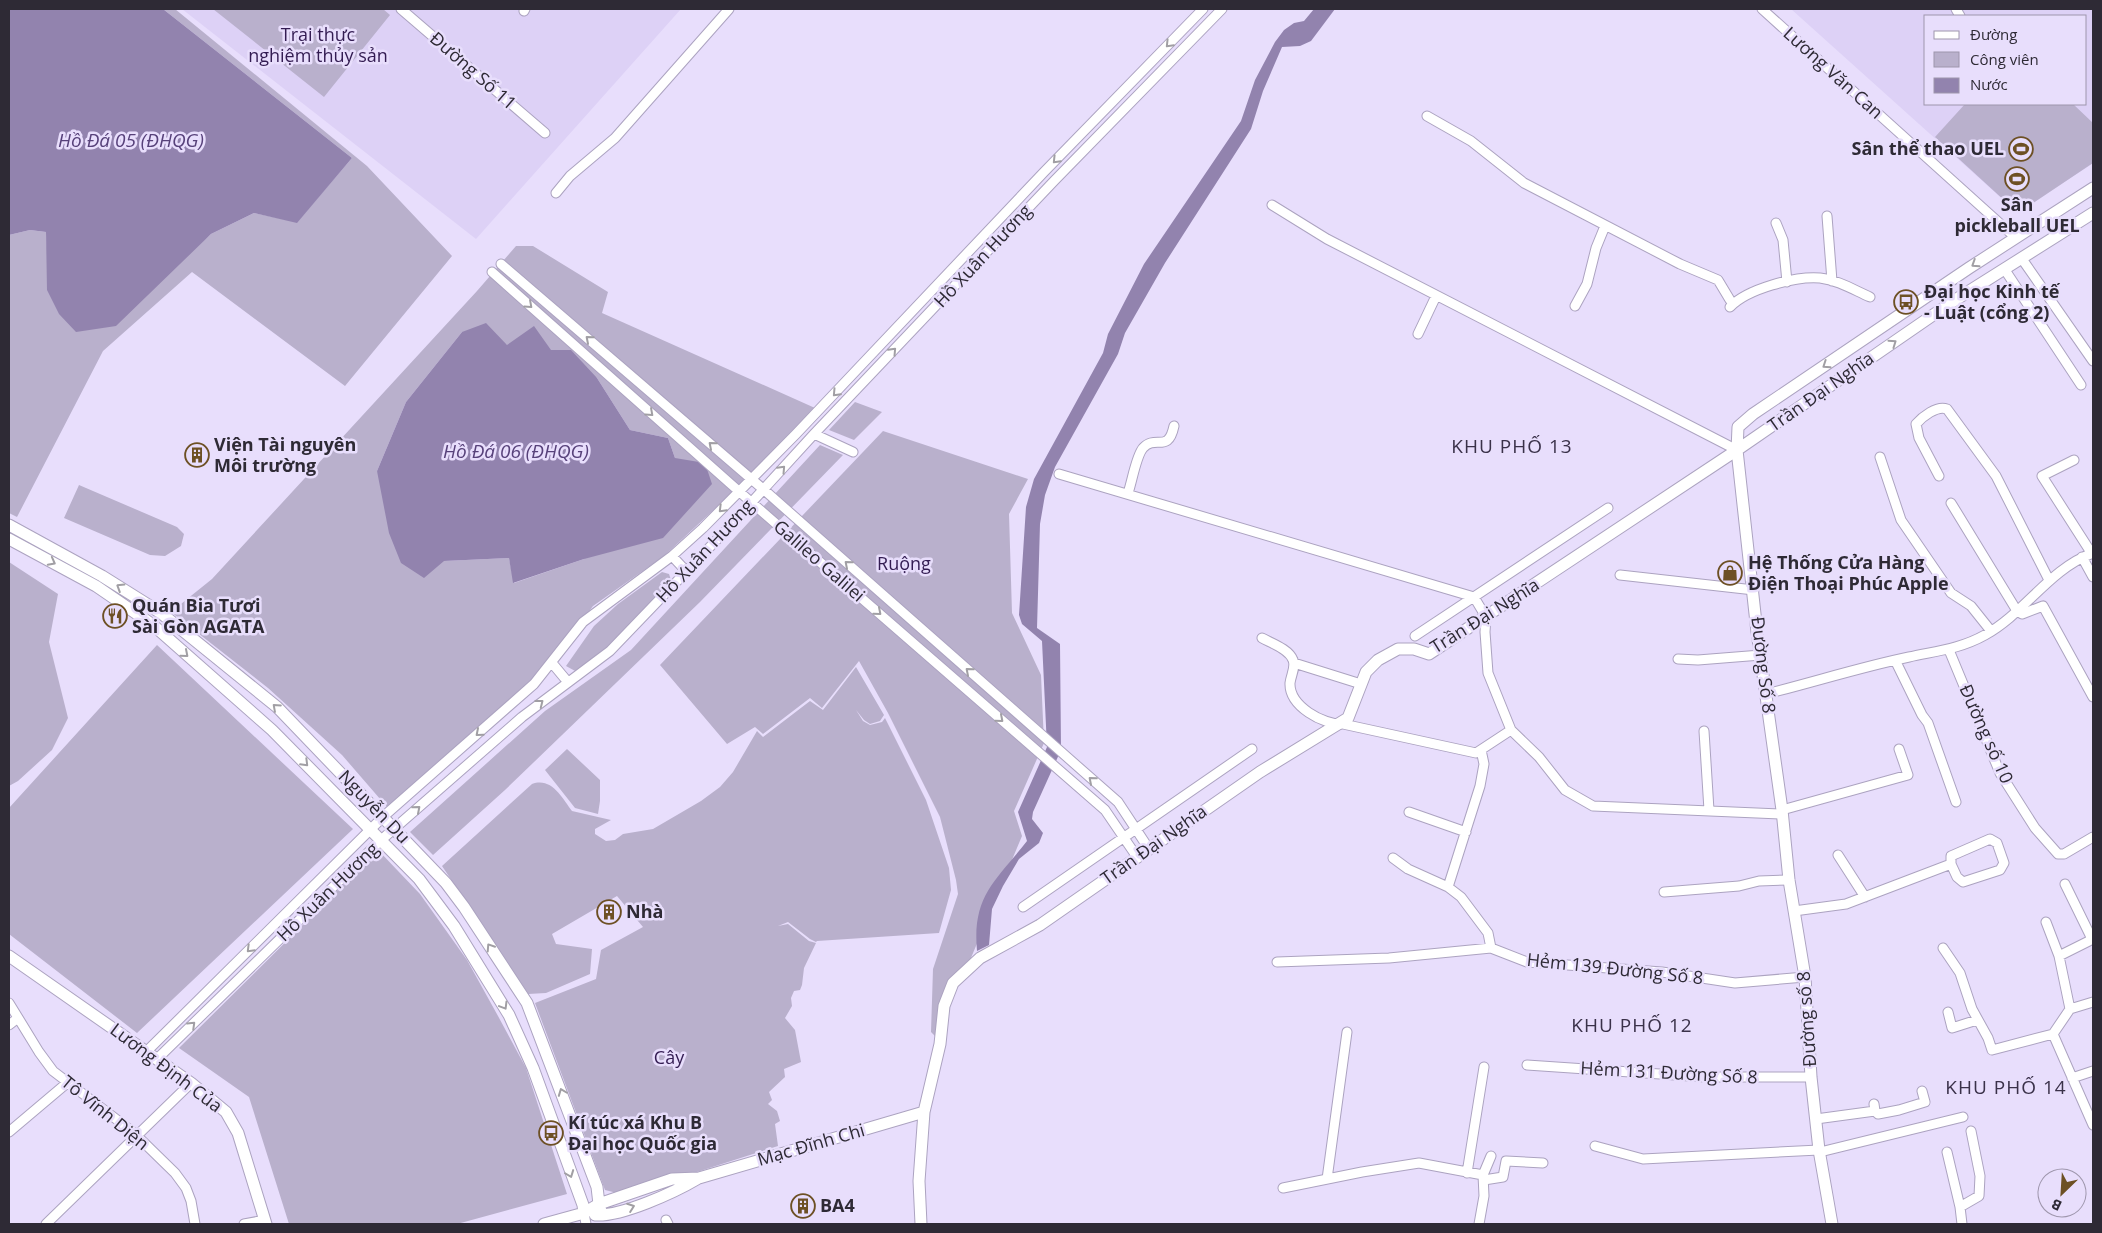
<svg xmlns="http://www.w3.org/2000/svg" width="2102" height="1233" font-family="'Open Sans',sans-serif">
<rect width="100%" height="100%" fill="#e8defc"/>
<path fill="#ddd1f6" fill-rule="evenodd" d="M182 9H681L476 239Z
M1791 9H2093V163L2018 213ZM1926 16H2086V104H1926Z"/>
<path fill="#b9b0cc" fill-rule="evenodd" d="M163 9H175L367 166 452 256 345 386 192 272 103 351 17 517 9 513V235L30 230 46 232 47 248 193 250 211 234 254 213 297 222 352 158Z
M213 9H383L390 15 324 97Z
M1965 104H2073L2093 123V163L2018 213 1935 137Z
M516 246H533L608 292 602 313 815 408 733 492 664 556 593 606 543 674 397 806 387 807 342 755 268 688 171 612 212 579 477 291ZM462 332 507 345 551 350 597 378 630 430 668 438 675 458 584 559 514 583 509 558 444 561 377 471 406 402Z
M855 402 882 412 854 440 829 430Z
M883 431 1028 479 1009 514 1012 613 1041 675 1044 743 1014 811 1022 836 968 965C936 992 940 999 938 1039L931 1032 933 969 958 894 956 880 940 817 888 713 859 661 822 708 810 698 763 734 755 727 727 744 660 665Z
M820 445 843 455 700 602 505 790 433 855 410 832 545 711 631 650Z
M79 485 177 527 184 534 181 546 165 556 150 555 64 518Z
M9 562 58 594 49 642 68 718 52 750 18 781 9 786Z
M662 572 669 574 671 580 666 591 609 646 577 672 566 666 594 626 618 604Z
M157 645 353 829 137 1033 9 934V808Z
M856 667 884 715 880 721 870 724 864 720 856 710 863 721 870 725 882 722 885 718 926 800 949 868 951 890 939 933 817 941 816 942 810 939 788 922 778 926 788 924 809 941 816 943 804 968 802 985 800 990 794 991 791 998 792 1006 785 1018 795 1030 801 1062 784 1069 785 1077 769 1092 772 1100 768 1104 777 1111 780 1121 775 1124 778 1146 625 1195 605 1190 535 1003 596 979 601 950 643 927 617 896 552 934 556 944 592 949 590 974 546 993 528 994 442 866 532 784C552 777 562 798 572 811L611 820 595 829V834L606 841 615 840 623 834 653 829 701 801 720 787 733 772 757 731 763 737 810 701 823 710Z
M567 749 600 780V801L598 814 575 808 545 770Z
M378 850 420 894 467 960 498 1016 526 1068 567 1194 457 1224H289L249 1097 179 1048Z"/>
<path fill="#9283ae" d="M9 9H163L352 158 297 223 254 213 211 234 116 326 76 332 59 314 47 290 46 232 30 230 9 235Z
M1314 9H1335L1311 41 1300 46 1282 47 1263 91 1251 129 1165 263 1125 333 1118 354 1055 467 1045 495 1040 524 1037 628 1060 644 1061 750 1033 812 1032 819 1043 833 1039 843 1019 859 1003 886 992 909 989 945 977 951C972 895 996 881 1027 841L1018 812 1047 747 1042 641 1022 624 1019 615 1026 507 1034 479 1103 353 1108 334 1144 264 1241 121 1255 80 1275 42 1284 30 1294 23 1304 21Z
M486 323 507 345 534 326 551 350H571L597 378 630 430 668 438 675 458 705 463 712 484 663 538 584 559 513 583 509 558 444 561 424 578 401 563 389 533 377 471 406 402 462 332Z"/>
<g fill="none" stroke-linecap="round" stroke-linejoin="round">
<g stroke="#aca3c0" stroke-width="11">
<path id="minor" d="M401 9 545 133
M1762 9 2016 238
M1956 9 1960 16
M524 11 525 9
M1427 116 1471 141 1524 183 1680 264 1718 280 1730 300
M556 193 570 176 615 138 729 9
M1272 205 1327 239 1737 450
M1827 216 1832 281
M1776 223 1783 240 1787 282
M2022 259 2093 361
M501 264 763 489 1118 802 1149 849
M2005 270 2081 385
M492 272 751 502 1105 810 1137 857
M1575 306 1587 284 1596 248 1605 226
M1730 307C1747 289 1795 276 1820 278 1838 280 1854 290 1870 297
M1418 334 1436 296
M814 434 853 452
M1880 457 1901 520 1951 593 1971 606 1991 631
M2074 460 2042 476 2092 554
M1059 474 1474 597 1486 617 1485 632 1488 673 1511 730 1539 757 1565 790 1593 806 1782 814
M1939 476 1919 438 1916 424C1922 417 1937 405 1947 409L1996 476 2049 580
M1128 493C1132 482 1136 456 1143 448 1156 434 1168 454 1174 426
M1951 503 2017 611 2022 614 2043 606 2093 697
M672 556 686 571
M2082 557 2093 577
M1620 575 1754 590
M1415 636 1608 508
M1262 638C1271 643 1289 649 1293 660 1296 667 1291 675 1290 683 1289 706 1323 725 1343 724L1476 753 1511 730
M1949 650 2000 773 2035 828 2058 854H2064L2093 837
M1678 659 1698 660 1761 655
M1895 660 1922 715 1928 723 1956 802
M552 663 567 681
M1294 663 1361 684
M1766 694C1814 682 1861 667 1909 657 1936 651 1960 649 1985 635 2025 613 2049 569 2093 553
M1704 731 1709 810
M1782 810 1908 775 1899 749
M1409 812 1466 832
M1838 855 1865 897
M1393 858 1408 869 1448 887 1461 897 1488 933 1491 948
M1448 887 1480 786 1484 764 1481 750
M1664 892 1739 886 1759 881 1789 880
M1023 907 1252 749
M1794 911 1846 904 1951 864V856L1990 839 1997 843 2004 863 2000 870 1963 882 1957 877 1951 864
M2046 922 2059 956 2070 1009 2053 1034
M1943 948 1960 973 1972 1009 1988 1038 1992 1050 2053 1034 2093 1125
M2059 956 2089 941 2091 937 2065 884
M1277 962 1389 958 1491 948 1527 962 1662 972 1735 983 1805 977
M9 1003 39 1052 53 1071 133 1132 175 1173 186 1188 191 1201 195 1224
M2070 1009 2093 1002
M1948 1012 1952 1028 1977 1020
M9 1025 18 1018
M146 1052 384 816 534 684 583 622 672 556 703 528 796 434 1044 172 1203 9
M157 1059 380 841 522 717 610 651 730 526 814 434 1054 181 1222 9
M1527 1065 1704 1077H1811
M2072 1078 2093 1071
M1875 1111 1878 1114 1899 1110 1925 1102 1922 1091
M1816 1119 1875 1111 1874 1104
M9 1132 67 1083
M1595 1146 1643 1159 1819 1150
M1820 1152 1963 1117
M1947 1152 1960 1207
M1467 1173 1484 1067
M1327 1179 1347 1032
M1484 1180 1503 1177 1506 1161 1543 1163
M1283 1188 1362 1172 1419 1163 1483 1175
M584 1213 586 1224
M666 1220 668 1224
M46 1224 191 1083
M244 1224 265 1220
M1479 1224 1484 1196 1483 1175 1491 1156
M1962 1224 1960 1207 1979 1196 1980 1176 1971 1131"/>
</g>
<g stroke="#aca3c0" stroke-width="13">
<path id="tertiary" d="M9 525 102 576 161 613 277 707 446 883 464 907 527 1003 597 1187 599 1204 602 1215
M9 539 96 586 153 625 272 730 419 879 454 926 509 1015 533 1068 583 1205 584 1213
M9 956 191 1083 226 1112 238 1133 266 1224
M595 1215C621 1217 675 1192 697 1179
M544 1224 584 1213 599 1204 672 1179 699 1178 924 1112
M921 1224 919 1181 924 1112 940 1044 944 1006 953 983 980 958 1040 925 1260 772 1348 718 1366 672 1378 660 1398 649H1414L1429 654 1737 450 1952 302 2093 213
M1832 1224 1819 1150 1811 1077 1805 977 1789 880 1782 810 1757 632 1737 450 1738 427 1753 414 1969 268 2093 188"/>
</g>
<use href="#minor" stroke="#fff" stroke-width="9"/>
<use href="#tertiary" stroke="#fff" stroke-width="11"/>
</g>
<defs><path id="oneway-chevron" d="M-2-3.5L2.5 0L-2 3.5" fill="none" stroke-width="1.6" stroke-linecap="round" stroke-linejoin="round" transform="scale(1.25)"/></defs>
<g stroke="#a19fa4">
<use href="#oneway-chevron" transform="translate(1169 44) rotate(134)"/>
<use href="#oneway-chevron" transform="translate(1056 160) rotate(134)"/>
<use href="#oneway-chevron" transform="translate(1975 264) rotate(147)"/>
<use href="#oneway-chevron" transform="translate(529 305) rotate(42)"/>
<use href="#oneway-chevron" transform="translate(589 339) rotate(-139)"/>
<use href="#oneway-chevron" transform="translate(1893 343) rotate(-35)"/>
<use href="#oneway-chevron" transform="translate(893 351) rotate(-47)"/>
<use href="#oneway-chevron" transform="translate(1826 365) rotate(146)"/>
<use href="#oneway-chevron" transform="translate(836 393) rotate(133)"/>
<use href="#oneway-chevron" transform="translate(650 413) rotate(42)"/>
<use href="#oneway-chevron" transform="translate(712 445) rotate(-139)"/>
<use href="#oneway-chevron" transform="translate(782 469) rotate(-47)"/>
<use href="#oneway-chevron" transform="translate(722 509) rotate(135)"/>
<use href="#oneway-chevron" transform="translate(52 562) rotate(28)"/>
<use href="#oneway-chevron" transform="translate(848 564) rotate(-139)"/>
<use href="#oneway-chevron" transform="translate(120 587) rotate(-148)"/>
<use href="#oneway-chevron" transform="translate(878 612) rotate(41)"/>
<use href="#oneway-chevron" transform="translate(185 654) rotate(41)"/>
<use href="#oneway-chevron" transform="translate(969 671) rotate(-139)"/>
<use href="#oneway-chevron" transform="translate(540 703) rotate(-38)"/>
<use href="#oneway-chevron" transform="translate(276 707) rotate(-138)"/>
<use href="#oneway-chevron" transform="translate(1000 719) rotate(41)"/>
<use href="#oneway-chevron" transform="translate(479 733) rotate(139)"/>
<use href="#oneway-chevron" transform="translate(305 763) rotate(45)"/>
<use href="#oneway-chevron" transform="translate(1092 780) rotate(-139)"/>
<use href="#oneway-chevron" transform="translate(417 809) rotate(-41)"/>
<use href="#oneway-chevron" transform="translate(490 947) rotate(-123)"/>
<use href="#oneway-chevron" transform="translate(250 949) rotate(135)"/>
<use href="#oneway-chevron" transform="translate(504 1006) rotate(59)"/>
<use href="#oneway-chevron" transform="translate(192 1025) rotate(-44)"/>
<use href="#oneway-chevron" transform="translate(562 1092) rotate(-111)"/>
<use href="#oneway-chevron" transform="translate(570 1174) rotate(69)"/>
<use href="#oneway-chevron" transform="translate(631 1207) rotate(-20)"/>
</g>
<defs>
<g id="stadium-ring" transform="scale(1.25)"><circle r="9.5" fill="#e8defc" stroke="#6d5024" stroke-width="1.5"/><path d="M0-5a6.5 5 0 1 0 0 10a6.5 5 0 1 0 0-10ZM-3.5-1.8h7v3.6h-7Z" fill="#6d5024"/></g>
<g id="bus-ring" transform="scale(1.25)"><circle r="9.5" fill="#e8defc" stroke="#6d5024" stroke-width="1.5"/><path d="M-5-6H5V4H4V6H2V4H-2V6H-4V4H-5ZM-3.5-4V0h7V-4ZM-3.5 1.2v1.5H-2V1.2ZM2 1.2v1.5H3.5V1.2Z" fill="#6d5024"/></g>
<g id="building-ring" transform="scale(1.25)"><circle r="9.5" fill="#e8defc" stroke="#6d5024" stroke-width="1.5"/><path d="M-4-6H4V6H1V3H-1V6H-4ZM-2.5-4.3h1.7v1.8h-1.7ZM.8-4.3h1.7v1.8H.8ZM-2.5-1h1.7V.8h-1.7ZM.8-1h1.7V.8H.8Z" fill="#6d5024"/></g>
<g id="shop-ring" transform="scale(1.25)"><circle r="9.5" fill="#e8defc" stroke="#6d5024" stroke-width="1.5"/><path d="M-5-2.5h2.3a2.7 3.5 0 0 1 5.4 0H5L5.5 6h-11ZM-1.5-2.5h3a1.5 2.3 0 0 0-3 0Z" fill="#6d5024"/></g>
<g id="restaurant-ring" transform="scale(1.25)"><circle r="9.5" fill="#e8defc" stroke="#6d5024" stroke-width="1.5"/><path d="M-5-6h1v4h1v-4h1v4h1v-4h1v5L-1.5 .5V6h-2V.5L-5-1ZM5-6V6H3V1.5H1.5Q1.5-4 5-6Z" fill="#6d5024"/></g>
</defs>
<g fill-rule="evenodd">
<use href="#stadium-ring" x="2021" y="149"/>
<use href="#stadium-ring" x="2017" y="179"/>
<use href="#bus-ring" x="1906" y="302"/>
<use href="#building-ring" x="197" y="455"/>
<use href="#shop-ring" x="1730" y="573"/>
<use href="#restaurant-ring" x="115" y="616"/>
<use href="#building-ring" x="609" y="912"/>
<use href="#bus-ring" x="551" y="1133"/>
<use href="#building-ring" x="803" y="1206"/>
</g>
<g text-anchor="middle" stroke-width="5" stroke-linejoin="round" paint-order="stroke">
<g font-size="18" fill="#331c52" stroke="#e8defc">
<text x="318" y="41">Trại thực<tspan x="318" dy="21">nghiệm thủy sản</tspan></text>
<text x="904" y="570">Ruộng</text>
<text x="669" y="1064">Cây</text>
</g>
<g font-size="18" fill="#2e2a35" stroke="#e8defc">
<text transform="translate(473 71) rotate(41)" y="6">Đường Số 11</text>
<text transform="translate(1833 73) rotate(42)" y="6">Lương Văn Can</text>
<text transform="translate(983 256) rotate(-47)" y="6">Hồ Xuân Hương</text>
<text transform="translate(1821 392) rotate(-35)" y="6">Trần Đại Nghĩa</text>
<text transform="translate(705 551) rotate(-47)" y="6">Hồ Xuân Hương</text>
<text transform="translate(819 561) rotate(41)" y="6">Galileo Galilei</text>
<text transform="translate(1485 616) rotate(-32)" y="6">Trần Đại Nghĩa</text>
<text transform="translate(1763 665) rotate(83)" y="6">Đường Số 8</text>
<text transform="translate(1986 734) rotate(66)" y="6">Đường số 10</text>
<text transform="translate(374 807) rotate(46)" y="6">Nguyễn Du</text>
<text transform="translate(1154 845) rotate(-35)" y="6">Trần Đại Nghĩa</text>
<text transform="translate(328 892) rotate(-44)" y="6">Hồ Xuân Hương</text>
<text transform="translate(1615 969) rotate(6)" y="6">Hẻm 139 Đường Số 8</text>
<text transform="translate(1807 1019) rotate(-94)" y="6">Đường số 8</text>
<text transform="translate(166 1068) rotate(37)" y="6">Lương Định Của</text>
<text transform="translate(1669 1073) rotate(3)" y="6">Hẻm 131 Đường Số 8</text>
<text transform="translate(105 1113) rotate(39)" y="6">Tô Vĩnh Diện</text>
<text transform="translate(811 1145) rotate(-16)" y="6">Mạc Đĩnh Chi</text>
</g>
<g font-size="18" font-weight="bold" fill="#2e2a35" stroke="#e8defc" text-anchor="start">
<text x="2004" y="155" text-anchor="end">Sân thể thao UEL</text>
<text x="2017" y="211" text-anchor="middle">Sân<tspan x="2017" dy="21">pickleball UEL</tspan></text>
<text x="1924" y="298">Đại học Kinh tế<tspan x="1924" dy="21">- Luật (cổng 2)</tspan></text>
<text x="214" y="451">Viện Tài nguyên<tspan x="214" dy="21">Môi trường</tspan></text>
<text x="1748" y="569">Hệ Thống Cửa Hàng<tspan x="1748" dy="21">Điện Thoại Phúc Apple</tspan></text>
<text x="132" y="612">Quán Bia Tươi<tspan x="132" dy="21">Sài Gòn AGATA</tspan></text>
<text x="626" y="918">Nhà</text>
<text x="568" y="1129">Kí túc xá Khu B<tspan x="568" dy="21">Đại học Quốc gia</tspan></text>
<text x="820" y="1212">BA4</text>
</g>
<g font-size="19" font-style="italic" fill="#57417a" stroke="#e8defc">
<text x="131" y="147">Hồ Đá 05 (ĐHQG)</text>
<text x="516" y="458">Hồ Đá 06 (ĐHQG)</text>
</g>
<g font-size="19" letter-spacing="1" fill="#3a3149" stroke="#e8defc">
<text x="1512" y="453">KHU PHỐ 13</text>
<text x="1632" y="1032">KHU PHỐ 12</text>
<text x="2006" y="1094">KHU PHỐ 14</text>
</g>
</g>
<rect width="2102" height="1233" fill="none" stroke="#2e2a35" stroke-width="20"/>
<rect x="1924" y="15" width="162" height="90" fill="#e8defc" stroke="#9e96ac"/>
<rect x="1934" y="31" width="25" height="8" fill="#ffffff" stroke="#9e96ac"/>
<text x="1970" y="40" font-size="15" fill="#2e2a35">Đường</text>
<rect x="1934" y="52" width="25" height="15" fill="#b9b0cc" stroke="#9e96ac"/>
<text x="1970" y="65" font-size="15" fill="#2e2a35">Công viên</text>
<rect x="1934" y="78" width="25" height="15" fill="#9283ae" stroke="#9e96ac"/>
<text x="1970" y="90" font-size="15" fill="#2e2a35">Nước</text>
<g transform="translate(2062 1193) rotate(205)"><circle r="24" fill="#e8defc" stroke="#9e96ac"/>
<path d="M0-4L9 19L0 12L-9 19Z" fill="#6d5024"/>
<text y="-8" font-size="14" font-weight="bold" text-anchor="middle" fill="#2e2a35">B</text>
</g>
</svg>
